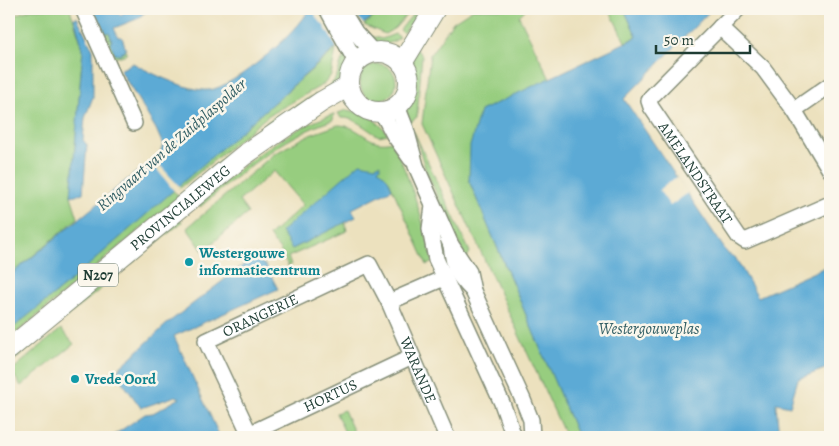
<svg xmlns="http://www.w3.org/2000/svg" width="839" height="446" font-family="Alegreya,serif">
<rect width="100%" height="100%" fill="#fbf7ec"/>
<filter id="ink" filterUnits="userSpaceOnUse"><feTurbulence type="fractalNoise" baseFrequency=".02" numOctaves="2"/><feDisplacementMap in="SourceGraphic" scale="10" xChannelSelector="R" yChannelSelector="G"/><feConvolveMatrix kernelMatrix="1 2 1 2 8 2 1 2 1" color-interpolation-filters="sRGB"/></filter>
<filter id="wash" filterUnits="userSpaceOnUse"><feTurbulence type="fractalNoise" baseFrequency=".0096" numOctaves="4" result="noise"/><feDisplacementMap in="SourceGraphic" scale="20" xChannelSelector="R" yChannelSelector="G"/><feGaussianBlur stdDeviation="1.12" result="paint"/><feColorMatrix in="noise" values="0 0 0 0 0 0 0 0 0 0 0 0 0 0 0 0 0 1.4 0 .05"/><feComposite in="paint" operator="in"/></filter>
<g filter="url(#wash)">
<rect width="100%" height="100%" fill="#ece1be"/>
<path fill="#97cd7f" stroke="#5b855a" d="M32 9H70L83 49 71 196 78 218 9 276V17Z
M91 9 103 34 109 31 115 54 126 50 127 54 114 58 110 56Z
M384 9H412L395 28 385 34 364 25Z
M417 9H424L403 33 400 30Z
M473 9H526L519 16 550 79 480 111 469 181 578 437H566L422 124 430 55 453 22Z
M609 9H624L637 37 625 42Z
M395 34 400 37C392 44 382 46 372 42L369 36 382 39Z
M336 49 331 75 324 84 269 115 179 189 178 185Z
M416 49 422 55 417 117 408 124 406 110 413 86 410 66Z
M347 54C348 65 345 75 339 84L329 86C342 76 337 62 347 54Z
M360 82a18 18 0 1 1 36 0a18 18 0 1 1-36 0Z
M316 94 185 193 184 191 267 122Z
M347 110C365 113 377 119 388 134L379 136C366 130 356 117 341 118L338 113Z
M334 114 333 120C281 137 241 173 200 207L199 204C238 168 283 131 334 114Z
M338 125C361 125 368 148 392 141 411 180 423 220 433 262L427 265 388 179 377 169 380 164 292 249 345 222 347 231 288 257 291 265 288 266 280 250 269 236 303 205 274 171 239 201 248 213 203 251 187 228 274 154 307 136Z
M414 132 470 252 466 259 426 171Z
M173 190 179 197 9 339V330L66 285Z
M181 220 182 222 64 319V315L97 286 125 268 153 245 172 224Z
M54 327 10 364 9 363 51 328Z
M61 329 74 344 21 386 11 371Z
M344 410 356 437H347L336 413Z"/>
<path fill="#5baad5" stroke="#3d7484" d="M91 9H115L120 15 123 14 121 9H149L137 19 114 28 118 37H122L126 50 119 55 115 54 110 42 112 41 109 32 102 35Z
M309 9H384L363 24 66 285 9 331V276L134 174C150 163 156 165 163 145L156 129 120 70 133 63C150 73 190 92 209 90 233 88 301 30 309 9Z
M624 9H712L624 99 728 254 735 257 758 297 830 265V367L798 379 790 406 776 403 779 437H578L469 181 470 146 480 111 637 37Z
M77 17 93 50V97L85 118 83 140 87 145 83 193 71 196 83 49 74 18Z
M360 163 375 166 380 164 381 167 378 169 388 179 392 189 352 209 356 217 292 249 281 232Z
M254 257 266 266 278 289 174 336 220 437H111L145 414 153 413 180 398 176 396 141 408 115 372 169 322Z"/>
<path fill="#ece1be" d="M314 9H353L364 25 337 48 324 26 316 17Z
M154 159 180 187 175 192 151 162Z
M677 177 688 193 670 206 659 190Z"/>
</g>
<g filter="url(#ink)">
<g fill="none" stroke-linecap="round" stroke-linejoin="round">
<g stroke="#868f79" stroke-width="18">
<g id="minor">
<path d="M83 9 134 123"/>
<path d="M327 9 356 62"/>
<path d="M341 9 355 32 373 52"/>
<path id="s1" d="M738 9 652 96 649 101 651 107 739 237 745 241 830 204"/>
<path d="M720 27 763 68 794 110 830 170"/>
<path d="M397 106 406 129 416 166 451 245 469 272 473 291 523 400 531 420 532 437"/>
<path d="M794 110 830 85"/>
<path d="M382 112 394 135 411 159"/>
<path d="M433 206 430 229 436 259 502 403 514 437"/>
<path d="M451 245C454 269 456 274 473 291"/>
<path id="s2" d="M389 302 447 437"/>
<path id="s3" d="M249 434 412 357"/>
<path id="s4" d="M251 437 206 341 369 264 389 302 444 278"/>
</g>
</g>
<g stroke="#868f79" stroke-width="22">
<g id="major">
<circle cx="379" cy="82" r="30"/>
<path d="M402 63 435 9"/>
<path id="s5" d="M9 349 243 156 321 102 349 86"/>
</g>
</g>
<use href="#minor" stroke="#fff" stroke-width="15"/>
<use href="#major" stroke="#fff" stroke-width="20"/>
</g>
</g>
<g fill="#0f9aa8" stroke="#fbf7ec" stroke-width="2">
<circle cx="189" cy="262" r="5"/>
<circle cx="75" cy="379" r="5"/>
</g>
<g text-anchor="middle" stroke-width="5" stroke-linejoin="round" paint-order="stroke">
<rect fill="#fbf7ec" stroke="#61756b" stroke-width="1" x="78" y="263.5" width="40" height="23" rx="4"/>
<g font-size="14" font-weight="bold" fill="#1f3d34">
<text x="98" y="280">N207</text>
</g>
<g font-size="15" fill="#1f3d34" stroke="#fbf7ec">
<text dy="5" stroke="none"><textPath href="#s1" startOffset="214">AMELANDSTRAAT</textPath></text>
<text dy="5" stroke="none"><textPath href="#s5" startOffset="222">PROVINCIALEWEG</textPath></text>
<text dy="5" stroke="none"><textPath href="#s4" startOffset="166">ORANGERIE</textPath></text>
<text dy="5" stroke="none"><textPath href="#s2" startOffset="74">WARANDE</textPath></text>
<text dy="5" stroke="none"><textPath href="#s3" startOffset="90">HORTUS</textPath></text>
</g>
<g font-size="15" font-weight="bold" fill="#0d838f" stroke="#fbf7ec" text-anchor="start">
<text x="199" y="258">Westergouwe<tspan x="199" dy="17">informatiecentrum</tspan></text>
<text x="85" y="384">Vrede Oord</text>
</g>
<g font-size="16" font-style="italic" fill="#315e64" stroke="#fbf7ec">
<text transform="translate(171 144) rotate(-41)" y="6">Ringvaart van de Zuidplaspolder</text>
<text x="649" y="334">Westergouweplas</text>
</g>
</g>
<rect width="839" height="446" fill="none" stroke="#fbf7ec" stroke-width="30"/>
<path d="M656 45v8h94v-8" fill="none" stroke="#1f3d34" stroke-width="2.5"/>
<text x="664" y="45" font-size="15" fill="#1f3d34" stroke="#fbf7ec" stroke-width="4" paint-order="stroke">50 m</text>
</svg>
